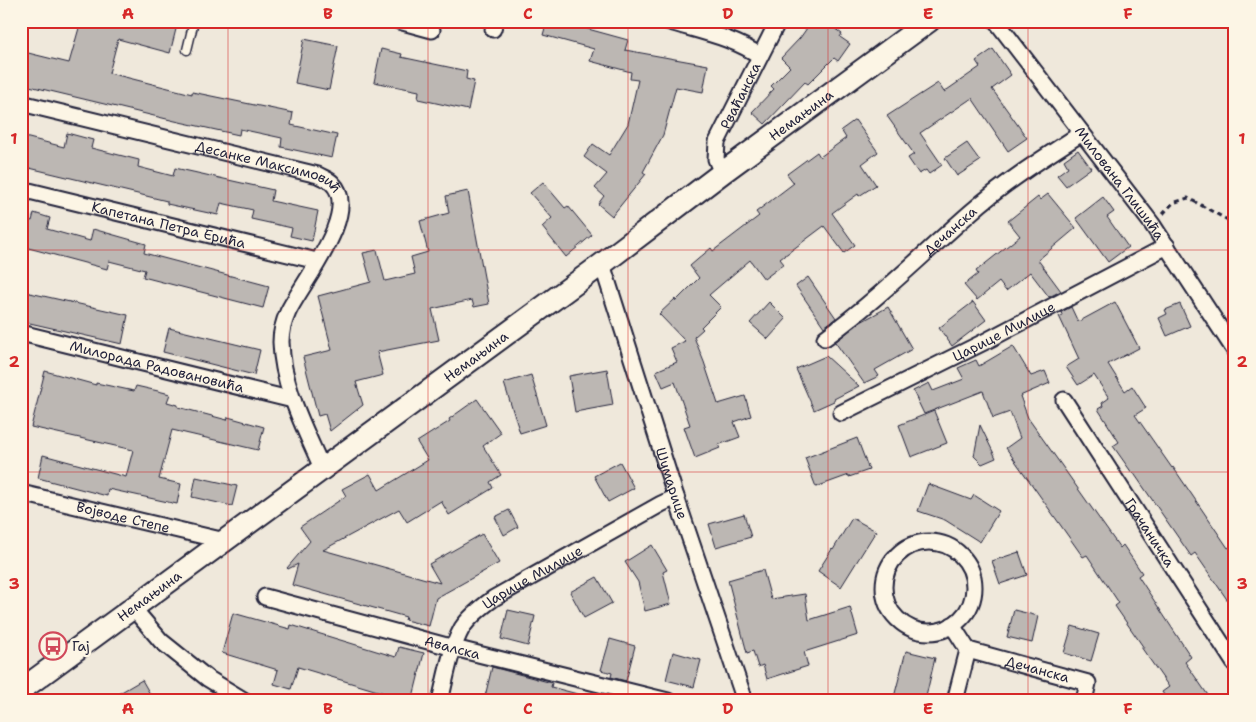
<svg xmlns="http://www.w3.org/2000/svg" width="1256" height="722" font-family="'Shantell Sans',sans-serif">
<rect width="100%" height="100%" fill="#efe8db"/>
<filter id="ink" filterUnits="userSpaceOnUse"><feTurbulence type="fractalNoise" baseFrequency=".02" numOctaves="2"/><feDisplacementMap in="SourceGraphic" scale="10" xChannelSelector="R" yChannelSelector="G"/><feConvolveMatrix kernelMatrix="1 2 1 2 8 2 1 2 1" color-interpolation-filters="sRGB"/></filter>
<g filter="url(#ink)">
<path fill="#bcb7b3" stroke="#22223b" d="M81 21H178L170 53 118 39 109 73 192 94V92L293 113 291 125 337 135 332 158 281 147 282 138 240 129 239 135 175 121 21 84V64L24 52 69 63Z
M547 21H578L577 26 628 40 625 50 708 65 703 92 676 87 663 135 643 172 646 174 612 216 598 204 604 196 595 188 607 174 584 157 593 144 609 155 628 124 638 80 630 79 631 72 590 61 594 49 543 35Z
M812 21H825L842 34 840 37 850 44 838 61 834 58 808 84 805 82 765 124 752 112 774 89 771 86 790 67 781 58 800 38Z
M304 39 338 46 329 90 295 83Z
M381 49 402 54 401 57 467 71 466 79 474 81 468 110 418 99 419 91 374 82Z
M993 49 1011 75 992 89 1027 138 1008 151 972 98 920 133 942 165 929 174 926 170 919 174 908 158 914 154 887 116 938 83 944 92 980 67 976 61Z
M855 120 878 152 862 164 876 185 859 196 858 194 832 213 855 245 844 253 824 226 780 259 784 264 764 279 750 260 709 295 721 307 701 327 703 329 694 337 704 362 718 404 745 396 751 416 734 422 740 437 718 445 720 448 695 458 684 427 690 425 675 382 663 387 656 371 677 362 671 348 685 341 659 314 675 299 676 301 699 278 690 266 711 248 713 251 759 216 756 212 794 183 787 174 817 152 820 157 846 138 841 130Z
M67 133 93 140 91 148 139 160 138 167 173 176 175 168 273 190 271 201 318 211 312 241 290 236 292 228 251 219 253 210 221 203 218 215 167 204V201L21 166V136L64 147Z
M967 143 980 161 957 176 945 158Z
M1078 150 1091 168 1066 186 1057 175 1068 167 1064 160Z
M543 182 565 208 568 206 592 235 566 257 542 227 552 218 530 193Z
M468 191 489 304 474 307 472 300 432 309 439 340 377 352 383 375 356 382 363 405 330 431 325 414 318 416 303 357 332 350 318 296 371 282 363 253 377 250 385 281 415 274 411 257 428 252 420 221 449 213 446 196Z
M1048 194 1076 228 1038 260 1061 291 1049 297 1030 272 1006 291 999 282 977 300 964 285 978 274 976 271 1020 236 1008 221 1038 197 1040 200Z
M1103 197 1114 212 1107 217 1128 247 1108 262 1076 218Z
M34 213 50 218 47 229 90 241 93 229 146 244 144 253 269 286 263 308 143 277 145 270 109 261 107 269 21 246V218L32 221Z
M808 277 836 318 824 327 796 286Z
M21 291 128 315 122 344 21 321Z
M769 302 786 319 768 339 750 323Z
M973 302 986 320 952 346 939 328Z
M1115 302 1139 348 1108 364 1125 391 1132 386 1146 408 1135 415 1172 468 1173 467 1228 548 1235 544V611L1195 553 1191 556 1133 472 1132 473 1113 446 1119 442 1098 409 1103 406 1102 403 1109 398 1094 375 1078 385 1066 367 1079 359 1059 316 1062 315 1061 312 1071 307 1078 322Z
M1180 304 1190 326 1167 336 1159 318 1167 314 1165 310Z
M888 307 912 349 875 370 879 376 864 383 835 342 859 323Z
M169 328 260 350 254 375 163 352Z
M1013 346 1031 376 1045 371 1050 383 1020 396 1028 418 1120 548 1123 545 1142 573 1138 576 1191 657 1185 662 1212 701H1168L1162 692 1169 687 1141 647 1144 648 1115 606 1119 603 1087 555 1083 557 1006 448 1020 438 1010 412 993 418 983 391 924 414 913 391 929 383 933 391 964 379 958 368 976 360 979 366Z
M826 356 859 386 834 399V401L814 410 796 369Z
M607 369 613 405 575 412 569 376Z
M45 371 96 385V383L134 391 136 386 158 391 170 394 167 402 178 405V407L227 420 228 417 264 427 258 450 172 430 159 479 181 484 177 504 108 489 107 496 38 478 43 455 126 477 133 450 31 427Z
M531 375 546 425 520 433 504 383Z
M477 399 501 433 483 446 501 475 490 482 493 488 449 515 441 501 407 522 399 509 323 550 440 583 429 564 482 534 499 563 436 598 429 626 405 620 406 617 292 585 298 564 288 569 287 568 310 541 300 527 346 496 342 489 370 474 379 490 428 460 417 442 450 421 449 419Z
M934 411 947 443 911 457 899 425Z
M980 425 996 458 982 464 974 456Z
M857 438 869 470 849 477V475L816 487 805 458Z
M620 462 634 488 608 502 594 476Z
M196 477 237 486 232 506 192 497Z
M928 484 971 500 974 495 999 511 980 542 945 520 918 511Z
M509 510 518 527 504 535 495 517Z
M744 514 751 537 716 547 709 524Z
M852 518 876 531 841 587 818 571 832 549 833 550Z
M652 545 667 570 663 572 671 604 645 611 638 582 625 562Z
M1019 552 1027 575 1000 584 992 561Z
M763 570 771 599 805 594 809 620 850 607 858 635 804 652 808 666 767 679 763 665 758 667 753 651 747 653 728 580Z
M597 577 612 603 584 618 570 592Z
M508 610 535 616 528 646 501 639Z
M1014 610 1038 616 1032 643 1007 637Z
M233 613 290 629 291 625 396 657 399 647 424 653 412 701H389L391 695 298 667 291 689 274 684 278 670 222 653Z
M1072 626 1099 634 1091 661 1064 653Z
M610 639 635 646 626 681 611 677 612 673 601 670Z
M906 651 935 658 925 701H893Z
M673 652 701 660 694 687 666 680Z
M492 667 552 683 551 687 585 696 584 701H484Z
M142 680 154 701H106Z
M606 695 621 699V701H605Z"/>
<g fill="none" stroke-linecap="round" stroke-linejoin="round">
<g stroke="#22223b" stroke-width="11">
<path id="lane" d="M187 50 194 21"/>
</g>
<g stroke="#22223b" stroke-width="19">
<g id="street">
<path d="M399 21 432 30"/>
<path d="M667 21C698 31 733 37 760 56"/>
<path id="s1" d="M996 21 1152 224 1235 351"/>
<path d="M493 29 495 21"/>
<path id="s2" d="M21 103 318 175C323 178 328 179 332 183 362 211 301 284 288 312 284 321 281 332 281 342 282 386 305 429 322 468"/>
<path id="s3" d="M722 173 716 159 717 142 778 21"/>
<path id="s4" d="M21 189 317 261"/>
<path id="s5" d="M602 264 676 497 745 701"/>
<path id="s6" d="M21 333 293 400"/>
<path id="s7" d="M825 338C877 300 922 255 970 213 1004 183 1043 158 1082 133"/>
<path id="s8" d="M1064 400 1235 664"/>
<path id="s9" d="M841 413 988 340 1167 246"/>
<path id="s10" d="M21 493 225 541"/>
<circle cx="929" cy="587" r="45"/>
<path id="s11" d="M265 597 454 648 668 701"/>
<path d="M133 608 161 641 207 678 245 701"/>
<path d="M952 625 968 650 955 701"/>
<path id="s12" d="M968 650 1088 683 1084 701"/>
<path id="s13" d="M440 701C446 677 450 650 462 628 470 616 483 606 494 598L661 504 676 497"/>
</g>
</g>
<g stroke="#22223b" stroke-width="25">
<g id="secondary">
<path id="s14" d="M21 690 602 264 722 173 929 21"/>
</g>
</g>
<path stroke="#22223b" stroke-width="3" stroke-dasharray="5 4" stroke-linecap="butt" d="M1163 214 1173 203 1188 198 1235 224"/>
<use href="#lane" stroke="#fcf5e5" stroke-width="8"/>
<use href="#street" stroke="#fcf5e5" stroke-width="15"/>
<use href="#secondary" stroke="#fcf5e5" stroke-width="21"/>
</g>
</g>
<path fill="none" stroke="#d62828" stroke-width="1" stroke-opacity="0.55" d="M228 21V701M428 21V701M628 21V701M828 21V701M1028 21V701M21 250H1235M21 472H1235"/>
<defs>
<g id="bus-ring" transform="scale(1.4375)"><circle r="9.5" fill="#fcf5e5" stroke="#d1495b" stroke-width="1.5"/><path d="M-5-6H5V4H4V6H2V4H-2V6H-4V4H-5ZM-3.5-4V0h7V-4ZM-3.5 1.2v1.5H-2V1.2ZM2 1.2v1.5H3.5V1.2Z" fill="#d1495b"/></g>
</defs>
<g fill-rule="evenodd">
<use href="#bus-ring" x="53" y="646"/>
</g>
<g text-anchor="middle" stroke-width="5" stroke-linejoin="round" paint-order="stroke">
<g font-size="14" fill="#22223b" stroke="#fcf5e5">
<text dy="5" stroke="none"><textPath href="#s3" startOffset="84">Рваћанска</textPath></text>
<text dy="5" stroke="none"><textPath href="#s14" startOffset="969">Немањина</textPath></text>
<text dy="5" stroke="none"><textPath href="#s2" startOffset="256">Десанке Максимовић</textPath></text>
<text dy="5" stroke="none"><textPath href="#s1" startOffset="204">Милована Глишића</textPath></text>
<text dy="5" stroke="none"><textPath href="#s4" startOffset="152">Капетана Петра Ерића</textPath></text>
<text dy="5" stroke="none"><textPath href="#s7" startOffset="165">Дечанска</textPath></text>
<text dy="5" stroke="none"><textPath href="#s9" startOffset="182">Царице Милице</textPath></text>
<text dy="5" stroke="none"><textPath href="#s14" startOffset="564">Немањина</textPath></text>
<text dy="5" stroke="none"><textPath href="#s6" startOffset="140">Милорада Радовановића</textPath></text>
<text dy="5" stroke="none"><textPath href="#s5" startOffset="230">Шумарице</textPath></text>
<text dy="5" stroke="none"><textPath href="#s10" startOffset="105">Војводе Степе</textPath></text>
<text dy="5" stroke="none"><textPath href="#s8" startOffset="158">Грачаничка</textPath></text>
<text dy="5" stroke="none"><textPath href="#s13" startOffset="164">Царице Милице</textPath></text>
<text dy="5" stroke="none"><textPath href="#s14" startOffset="159">Немањина</textPath></text>
<text dy="5" stroke="none"><textPath href="#s11" startOffset="194">Авалска</textPath></text>
<text dy="5" stroke="none"><textPath href="#s12" startOffset="72">Дечанска</textPath></text>
</g>
<g font-size="14" fill="#22223b" stroke="#fcf5e5" text-anchor="start">
<text x="72" y="651">Гај</text>
</g>
</g>
<rect width="1256" height="722" fill="none" stroke="#fcf5e5" stroke-width="55"/>
<rect x="28" y="28" width="1200" height="666" fill="none" stroke="#d62828" stroke-width="2"/>
<g font-size="16" text-anchor="middle" font-weight="bold" fill="#d62828">
<text x="128" y="19">A</text>
<text x="328" y="19">B</text>
<text x="528" y="19">C</text>
<text x="728" y="19">D</text>
<text x="928" y="19">E</text>
<text x="1128" y="19">F</text>
<text x="14" y="144">1</text>
<text x="1242" y="144">1</text>
<text x="14" y="367">2</text>
<text x="1242" y="367">2</text>
<text x="14" y="589">3</text>
<text x="1242" y="589">3</text>
<text x="128" y="714">A</text>
<text x="328" y="714">B</text>
<text x="528" y="714">C</text>
<text x="728" y="714">D</text>
<text x="928" y="714">E</text>
<text x="1128" y="714">F</text>
</g>
</svg>
